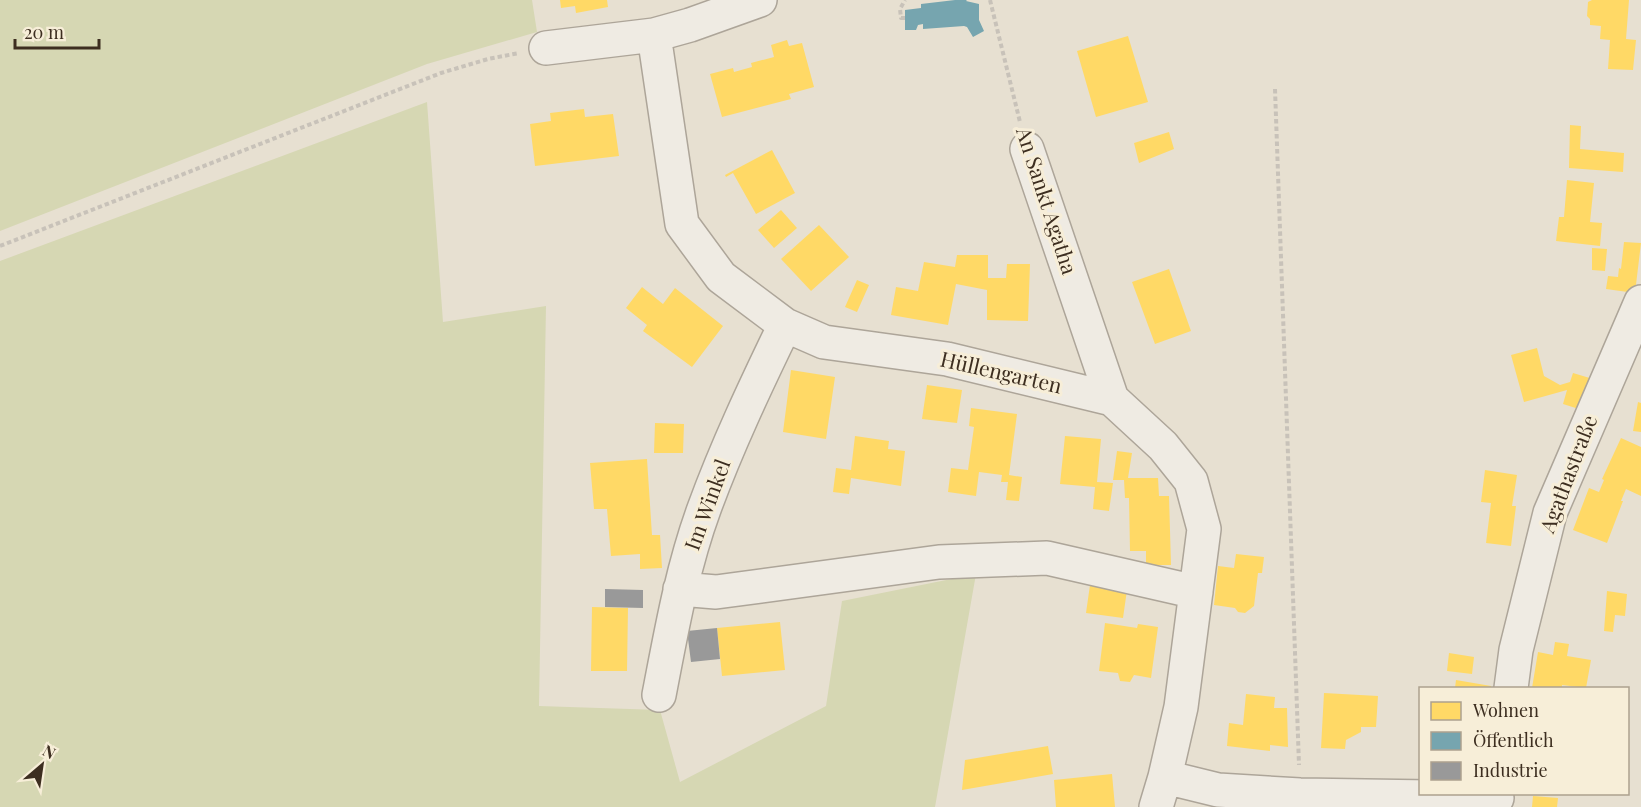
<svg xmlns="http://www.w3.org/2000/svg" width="1641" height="807" font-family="'Playfair Display',serif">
<rect width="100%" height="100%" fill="#e7e0d1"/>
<path fill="#d6d7b3" d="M0 0H532L537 32 427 64 0 231Z
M427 102 443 322 546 306 539 706 660 710 680 782 826 706 842 601 976 574 935 807H0V261Z"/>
<path fill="#ffd966" d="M560 0H607L608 7 576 13 575 6 561 8Z
M1592 0H1629L1626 39 1636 40 1633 70 1608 69 1610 40 1600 39 1601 26 1590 25V19L1587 16 1588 2Z
M1128 36 1148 102 1096 117 1077 51Z
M787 40 789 46 802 43 814 87 789 94 791 99 722 117 710 74 733 68 734 72 752 67 751 63 774 57 771 45Z
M584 109 585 117 613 114 619 156 535 166 530 124 551 121 550 113Z
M1570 125 1581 126 1580 149 1624 153 1623 172 1569 168Z
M1169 132 1174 149 1139 163 1134 143Z
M772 150 795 193 756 214 733 173 726 177 725 175Z
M1567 180 1594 183 1590 222 1602 223 1600 246 1556 241 1559 217H1564Z
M781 210 797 228 774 248 758 230Z
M819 225 849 257 811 291 781 259Z
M1624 242 1641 243 1635 293 1606 289 1608 276 1618 277 1619 268 1621 269Z
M1592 248 1607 249 1605 271 1592 270Z
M957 255H988V278H1006L1007 264H1030L1028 321 987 320V290L956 284 948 325 891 315 896 287 918 291 924 262 955 267Z
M1169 269 1191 331 1155 344 1132 282Z
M857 280 869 285 857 312 845 307Z
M642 287 663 304 675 288 723 326 692 367 643 331 647 325 626 308Z
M1537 348 1544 376 1560 385 1570 382 1573 373 1593 379 1582 410 1563 404 1567 390 1524 402 1511 355Z
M791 370 835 377 826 439 783 432Z
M927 385 962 390 957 423 922 419Z
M1638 402 1641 403V432L1633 431Z
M971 408 1017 414 1009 475 1022 477 1019 501 1006 500 1008 482H1001L1002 475 979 472 976 496 948 492 951 468 968 470 974 427 969 426Z
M655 423 684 424 683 453H654Z
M855 436 889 441 888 449 905 451 901 486 851 478 849 494 833 492 836 468 851 470Z
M1065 436 1101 439 1097 482 1113 483 1109 511 1093 509 1095 487 1060 484Z
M1621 438 1641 447V496L1626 489 1621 501H1623L1607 543 1573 530 1589 488 1599 492 1604 480 1602 479Z
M1117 451 1132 453 1128 478H1158L1159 496H1169L1171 565H1146V551H1130L1129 498H1125L1124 480H1113Z
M647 459 652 535H660L662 568 640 569V554L611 556 607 509H594L590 463Z
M1485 470 1517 475 1512 506H1516L1511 546 1486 543 1491 503 1481 502Z
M1236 554 1264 557 1262 573H1258L1254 606 1245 613 1238 612 1235 608 1214 605 1218 566 1234 568Z
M1090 585 1127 590 1123 618 1086 613Z
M1607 591 1627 594 1625 616 1615 615 1613 632 1604 631Z
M592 607 628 608 627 671H591Z
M780 622 785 670 722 676 717 628Z
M1105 623 1137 628 1138 624 1158 627 1151 678 1134 675 1130 682 1120 681 1118 673 1099 671Z
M1555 642 1569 644 1567 656 1591 660 1586 688 1562 685V688H1532L1538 652 1553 655Z
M1449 653 1474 657 1472 674 1447 671Z
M1456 680 1491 686V688H1455Z
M1324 693 1378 696 1376 727H1361V732L1346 740 1345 749 1321 748Z
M1246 694 1275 697 1274 708H1287L1288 747 1270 745V751L1227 746 1229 723 1243 725Z
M1048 746 1053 774 962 790 965 760Z
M1112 774 1115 807H1056L1054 780Z
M1533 796 1558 798 1557 807H1532Z"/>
<path fill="#76a5af" d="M955 0H967L966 1 979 4V20L984 31 973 37 967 27 964 26 923 29V24L918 25 916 30H905V10L921 8V4Z"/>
<path fill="#999" d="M605 589 643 590V608L605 607Z
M717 628 720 659 691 662 687 631Z"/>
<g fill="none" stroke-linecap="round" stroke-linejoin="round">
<g stroke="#ada599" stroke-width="36">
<path id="minor" d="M654 35 682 224 721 277 785 325 824 342 947 359 1112 399 1163 446 1191 481 1204 529 1181 707 1165 777 1156 807
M546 48 654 35 690 25 760 0
M1027 149 1112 399
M680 589 716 592 939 562 1047 558 1196 592
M1511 688 1516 650 1550 513 1641 302
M659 695C671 633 682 569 704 509 727 446 756 385 785 325
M1165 777 1218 790 1300 795 1497 798"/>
</g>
<path stroke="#c8c2b9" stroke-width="4" stroke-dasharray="4.5 3" stroke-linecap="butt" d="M990 0 1020 122
M905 18H901L900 9 905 0
M1275 89 1299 765
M0 246 441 73 488 59 519 53"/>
<use href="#minor" stroke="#efebe3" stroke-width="33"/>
</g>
<g text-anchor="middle" stroke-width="6" stroke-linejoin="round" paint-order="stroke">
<g font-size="21" fill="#3d2e20" stroke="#f7eed8">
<text transform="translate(1046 201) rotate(72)" y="7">An Sankt Agatha</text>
<text transform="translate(1001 373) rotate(13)" y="7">Hüllengarten</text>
<text transform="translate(1569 474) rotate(-69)" y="7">Agathastraße</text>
<text transform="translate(708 505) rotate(-70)" y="7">Im Winkel</text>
</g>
</g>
<rect x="1419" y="687" width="210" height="108" fill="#f7eed8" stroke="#ada18e" stroke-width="1.5"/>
<rect x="1431" y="702" width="30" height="18" fill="#ffd966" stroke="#ada18e" stroke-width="1.5"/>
<text x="1473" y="717" font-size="18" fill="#3d2e20">Wohnen</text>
<rect x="1431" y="732" width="30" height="18" fill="#76a5af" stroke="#ada18e" stroke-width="1.5"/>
<text x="1473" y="747" font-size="18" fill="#3d2e20">Öffentlich</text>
<rect x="1431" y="762" width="30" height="18" fill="#999999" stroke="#ada18e" stroke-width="1.5"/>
<text x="1473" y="777" font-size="18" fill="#3d2e20">Industrie</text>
<g transform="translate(42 765) rotate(29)" stroke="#f7eed8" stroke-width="4.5" paint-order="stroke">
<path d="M0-4.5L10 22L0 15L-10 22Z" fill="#3d2e20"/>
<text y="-9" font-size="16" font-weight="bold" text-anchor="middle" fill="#3d2e20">N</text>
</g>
<path d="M15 39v9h84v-9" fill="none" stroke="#3d2e20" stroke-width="3"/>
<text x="24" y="39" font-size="18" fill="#3d2e20" stroke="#f7eed8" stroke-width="4.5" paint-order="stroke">20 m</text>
</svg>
